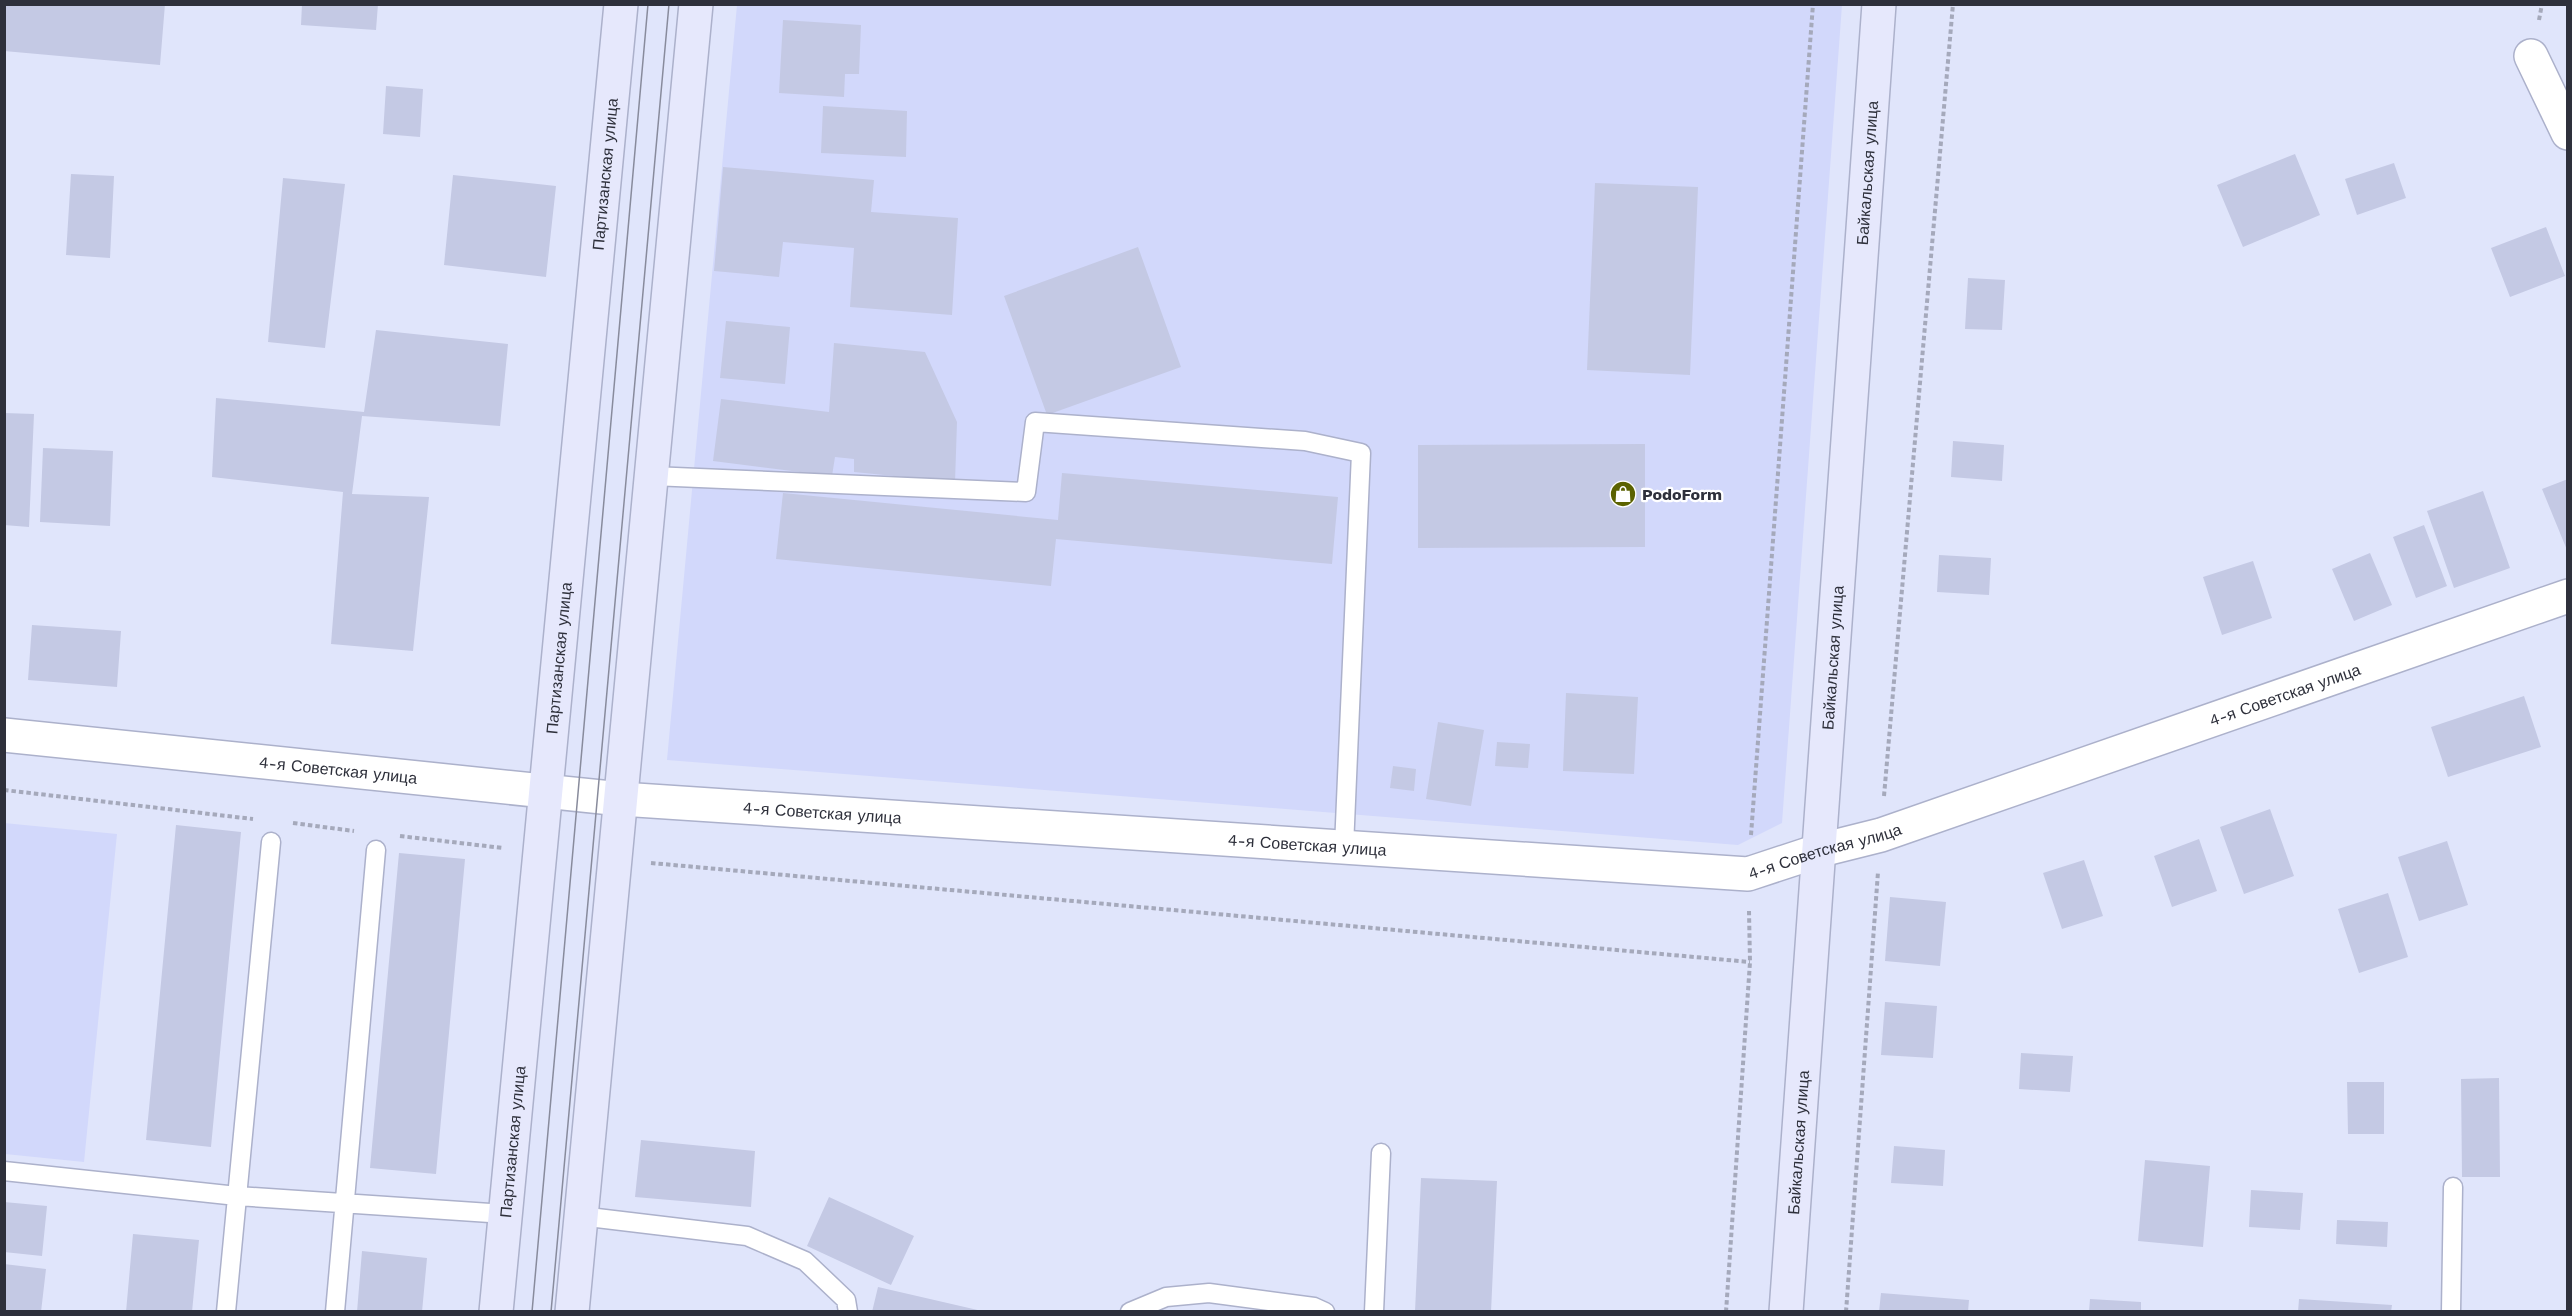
<svg xmlns="http://www.w3.org/2000/svg" width="2572" height="1316" font-family="'Work Sans',sans-serif">
<rect width="100%" height="100%" fill="#e0e5fb"/>
<path fill="#d2d8fb" d="M737 5H1842L1782 823 1738 845 667 760Z
M4 823 117 834 84 1162 5 1154Z"/>
<path fill="#c4c9e4" d="M4 4H165L160 65 4 51Z
M302 4H378L376 30 301 25Z
M783 20 861 25 859 74H845L844 97 779 93Z
M386 86 423 89 420 137 383 134Z
M823 106 907 111 906 157 821 153Z
M2295 154 2320 215 2243 247 2217 185Z
M2394 163 2406 198 2357 215 2345 179Z
M723 167 874 180 871 212 958 218 952 315 850 307 854 248 783 242 779 277 714 271Z
M71 174 114 176 110 258 66 255Z
M453 175 556 186 546 277 444 265Z
M283 178 345 184 325 348 268 342Z
M1595 183 1698 187 1690 375 1587 370Z
M2546 227 2565 276 2510 297 2491 248Z
M1138 247 1181 367 1047 415 1004 296Z
M1968 278 2005 280 2002 330 1965 329Z
M726 321 790 327 785 384 720 378Z
M376 330 508 344 500 426 362 416 352 494 429 497 413 651 331 644 343 492 212 477 216 398 364 412Z
M834 343 925 352 957 422 955 482 854 472V459L835 457 832 476 713 461 721 399 829 412Z
M4 413 34 414 29 527 4 525Z
M1953 441 2004 445 2002 481 1951 477Z
M1645 444V547L1418 548V445Z
M43 448 113 451 110 526 40 522Z
M1062 473 1338 497 1332 564 1056 539 1051 586 776 559 783 493 1058 520Z
M2568 479V550H2567L2542 489Z
M2483 491 2510 568 2454 588 2427 511Z
M2424 525 2447 586 2416 598 2393 537Z
M2370 553 2392 605 2354 621 2332 569Z
M1939 555 1991 558 1989 595 1937 592Z
M2253 561 2272 618 2222 635 2203 577Z
M32 625 121 631 117 687 28 680Z
M1566 693 1638 697 1634 774 1563 771Z
M2524 696 2541 747 2448 777 2431 727Z
M1438 722 1484 730 1471 806 1426 799Z
M1497 742 1530 744 1528 768 1495 766Z
M1393 766 1416 769 1414 791 1390 788Z
M2270 809 2294 876 2244 894 2220 827Z
M176 825 241 832 211 1147 146 1140Z
M2199 839 2217 891 2172 907 2154 856Z
M2447 841 2468 905 2419 921 2398 857Z
M399 853 465 859 436 1174 370 1168Z
M2084 860 2103 916 2062 929 2043 873Z
M2388 893 2408 957 2359 973 2338 909Z
M1890 897 1946 902 1940 966 1885 961Z
M1885 1002 1937 1006 1933 1058 1881 1055Z
M2021 1053 2073 1056 2070 1092 2019 1089Z
M2499 1078 2500 1177H2462L2461 1079Z
M2347 1082H2384V1134H2348Z
M641 1140 755 1151 751 1207 635 1197Z
M1894 1146 1945 1150 1943 1186 1891 1183Z
M2145 1160 2210 1166 2203 1247 2138 1241Z
M1421 1178 1497 1181 1491 1312H1415Z
M2251 1190 2303 1193 2300 1230 2249 1227Z
M829 1197 914 1236 891 1285 807 1246Z
M4 1202 47 1206 42 1256 4 1252Z
M2337 1220 2388 1222 2387 1247 2336 1244Z
M133 1234 199 1240 192 1312H126Z
M362 1251 427 1258 422 1312H357Z
M4 1264 46 1269 41 1312H4Z
M878 1287 982 1311V1312H872Z
M1881 1293 1969 1300 1968 1312H1879Z
M2090 1299 2141 1302V1312H2089Z
M2299 1299 2392 1305 2391 1312H2298Z"/>
<g fill="none" stroke-linecap="round" stroke-linejoin="round">
<g stroke="#acb1cb" stroke-width="21">
<path id="lane" d="M652 476 1026 492 1035 422 1305 441 1361 453 1344 847
M4 1171 237 1196 505 1214
M580 1216 747 1236 805 1261 846 1300 848 1312
M226 1312 271 842
M335 1312 376 850
M1130 1312 1166 1297 1209 1293 1314 1307 1325 1312
M1374 1312 1381 1153
M2451 1312 2453 1187"/>
</g>
<g stroke="#acb1cb" stroke-width="36">
<g id="street">
<path d="M2531 56 2568 133"/>
<path id="s1" d="M4 735 621 799 1748 874 1821 850 1881 835 2568 596"/>
</g>
</g>
<g stroke="#acb1cb" stroke-width="36">
<g id="secondary">
<path id="s2" d="M496 1312 621 4"/>
<path d="M572 1312 696 4"/>
<path id="s3" d="M1786 1312 1879 4"/>
</g>
</g>
<path stroke="#a5a9bb" stroke-width="4" stroke-dasharray="4.5 3" stroke-linecap="butt" d="M2539 20 2542 4
M4 790 253 819
M1884 796 1953 4
M293 823 354 831
M1751 835 1813 4
M400 836 503 848
M651 863 1750 962
M1726 1312 1750 962 1749 911
M1846 1312 1878 872"/>
<use href="#lane" stroke="#fff" stroke-width="18"/>
<use href="#street" stroke="#fff" stroke-width="33"/>
<use href="#secondary" stroke="#e6e8fc" stroke-width="33"/>
<path stroke="#888b9c" stroke-width="1.5" d="M532 1312 648 4
M551 1312 669 4"/>
</g>
<defs>
<g id="shop-disc" transform="scale(1.35)"><circle r="9.5" fill="#5b6200" stroke="#fff"/><path d="M-5-2.5h2.3a2.7 3.5 0 0 1 5.4 0H5L5.5 6h-11ZM-1.5-2.5h3a1.5 2.3 0 0 0-3 0Z" fill="#fff"/></g>
</defs>
<g fill-rule="evenodd">
<use href="#shop-disc" x="1623" y="494"/>
</g>
<g text-anchor="middle" stroke-width="4.5" stroke-linejoin="round" paint-order="stroke">
<g font-size="16" fill="#2e303b" stroke="#fff">
<text dy="6" stroke="none"><textPath href="#s3" startOffset="1142">Байкальская улица</textPath></text>
<text dy="6" stroke="none"><textPath href="#s2" startOffset="1143">Партизанская улица</textPath></text>
<text dy="6" stroke="none"><textPath href="#s2" startOffset="657">Партизанская улица</textPath></text>
<text dy="6" stroke="none"><textPath href="#s3" startOffset="656">Байкальская улица</textPath></text>
<text dy="6" stroke="none"><textPath href="#s1" startOffset="2316">4-я Советская улица</textPath></text>
<text dy="6" stroke="none"><textPath href="#s1" startOffset="336">4-я Советская улица</textPath></text>
<text dy="6" stroke="none"><textPath href="#s1" startOffset="822">4-я Советская улица</textPath></text>
<text dy="6" stroke="none"><textPath href="#s1" startOffset="1308">4-я Советская улица</textPath></text>
<text dy="6" stroke="none"><textPath href="#s1" startOffset="1830">4-я Советская улица</textPath></text>
<text dy="6" stroke="none"><textPath href="#s2" startOffset="171">Партизанская улица</textPath></text>
<text dy="6" stroke="none"><textPath href="#s3" startOffset="170">Байкальская улица</textPath></text>
</g>
<g font-size="16" font-weight="bold" fill="#2e303b" stroke="#fff" text-anchor="start">
<text x="1642" y="500">PodoForm</text>
</g>
</g>
<rect width="2572" height="1316" fill="none" stroke="#2e303b" stroke-width="12"/>
</svg>
